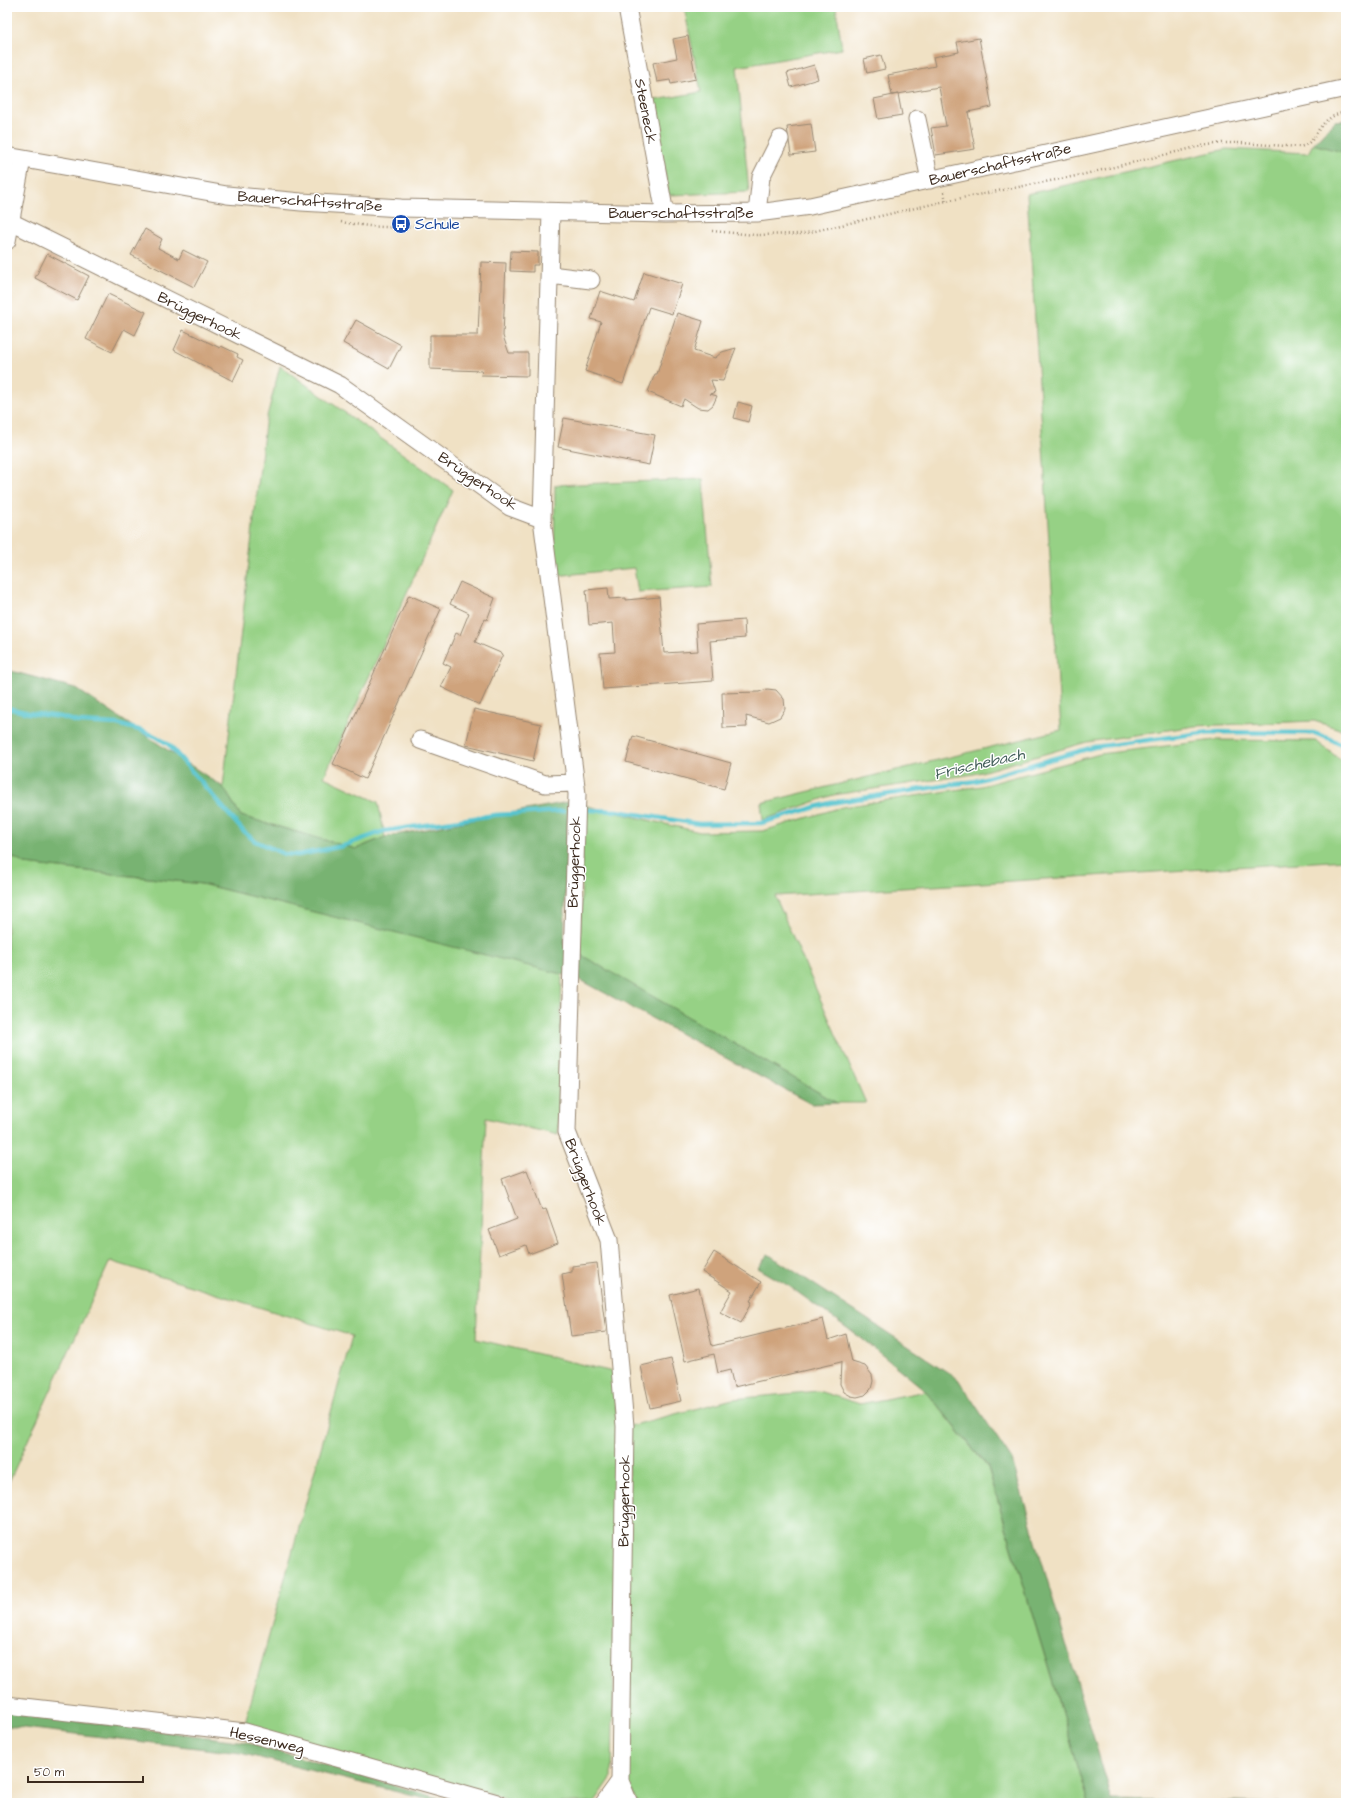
<svg xmlns="http://www.w3.org/2000/svg" width="1353" height="1810" font-family="'Architects Daughter',sans-serif">
<rect width="100%" height="100%" fill="#fff"/>
<filter id="ink" filterUnits="userSpaceOnUse"><feTurbulence type="fractalNoise" baseFrequency=".025" numOctaves="2"/><feDisplacementMap in="SourceGraphic" scale="8" xChannelSelector="R" yChannelSelector="G"/><feConvolveMatrix kernelMatrix="1 2 1 2 8 2 1 2 1" color-interpolation-filters="sRGB"/></filter>
<filter id="wash" filterUnits="userSpaceOnUse"><feTurbulence type="fractalNoise" baseFrequency=".012" numOctaves="4" result="noise"/><feDisplacementMap in="SourceGraphic" scale="16" xChannelSelector="R" yChannelSelector="G"/><feGaussianBlur stdDeviation="0.9" result="paint"/><feColorMatrix in="noise" values="0 0 0 0 0 0 0 0 0 0 0 0 0 0 0 0 0 1.4 0 .05"/><feComposite in="paint" operator="in"/></filter>
<g filter="url(#wash)">
<rect width="100%" height="100%" fill="#f0e1c4"/>
<path fill="#96d185" stroke="#687e52" d="M684 7H836L842 49 737 67 749 192 669 195 650 101 701 92Z
M1313 144 1346 153V731L1314 721 1195 726 1087 742 974 774 833 795 763 820 761 803 1061 730 1027 194 1226 149 1308 153Z
M280 366 453 490 324 777 378 802 385 837 356 849 241 816 223 787 265 424Z
M703 479 712 587 638 592 634 568 554 576 555 485Z
M1215 740 1316 741 1346 764V860L775 896 866 1103H837L580 955 583 805 700 832 763 831 842 807 981 786 1100 754Z
M7 854 25 864 202 884 562 973 558 1135 486 1118 476 1339 613 1372 618 1434 612 1777 594 1803H520L244 1726 352 1336 110 1261 7 1486Z
M818 1391 860 1404 926 1391 988 1468 1089 1803H637L626 1777 629 1426 733 1399Z"/>
<path fill="#78b372" stroke="#5a6e48" d="M1346 120V153L1313 144 1335 121Z
M7 670 75 688 223 787 241 816 356 849 385 837 568 802 564 945 837 1103 811 1104 577 978 202 884 25 864 7 854Z
M768 1254 958 1379 1012 1460 1112 1800 1280 1803H1089L988 1467 926 1391 861 1338 789 1286 758 1268Z
M7 1712 247 1742 455 1803H442L240 1753 7 1726Z"/>
<g fill="none" stroke-linecap="round" stroke-linejoin="round">
<path stroke="#57c4cf" stroke-width="4.5" d="M7 708 29 713 61 717 78 722 117 724 139 730 157 737 169 745 244 832 255 841 284 854 298 855 343 846 384 831 495 815 563 811
M589 810 617 811 699 824 761 823 830 803 975 781 1094 747 1210 732 1314 733 1331 739 1346 748"/>
</g>
<g id="blocks">
<path fill="#cfa37c" d="M688 36 696 79 671 84 670 80 657 82 653 63 677 58 673 39Z
M979 38 992 107 968 112 975 149 936 155 931 128 946 126 939 87 892 95 888 75 935 66 933 57 959 52 957 42Z
M881 55 885 69 867 73 864 59Z
M814 65 818 79 791 87 787 73Z
M898 94 902 115 878 119 874 99Z
M811 124 815 152 791 155 787 127Z
M145 229 162 239 158 248 179 259 183 250 207 262 194 287 131 255Z
M511 251 538 252V265H533V272L510 271Z
M47 254 89 276 77 300 35 278Z
M481 262 506 263 503 336 509 353H528V376L481 375 482 371 430 369V335H478Z
M644 272 682 284 672 314 649 307 623 384 585 371 601 322 591 319 600 291 634 302Z
M108 294 146 312 135 335 124 329 112 352 86 339Z
M677 313 703 321 694 351 715 358 722 352 736 348 723 381 711 380 715 392 710 394 717 396 713 405 708 409 698 408 684 399 681 406 648 392 655 374H657Z
M356 320 401 345 389 369 343 343Z
M183 330 220 348 221 346 238 354 237 357 243 360 233 381 174 350Z
M738 402 752 406 748 422 734 418Z
M564 418 655 435 649 465 558 447Z
M460 582 495 598 487 620 485 619 475 642 503 654 480 705 441 687 451 667 443 663 456 633 460 635 469 613 450 604Z
M608 588 609 599 626 598V600L659 597 664 653 698 651 696 624 744 620 745 638 710 641 713 681 603 689 600 653 615 652 613 623 589 625 586 590Z
M409 595 441 609 365 779 333 764Z
M767 689 776 690 784 699 785 709 780 717 769 722 746 716 747 727 723 728 722 693 759 692Z
M474 709 541 724 533 761 466 745Z
M633 736 731 763 724 789 626 762Z
M527 1170 542 1210 546 1209 558 1243 529 1254 526 1245 499 1255 489 1230 517 1219 502 1179Z
M714 1252 761 1282 750 1301 752 1302 741 1323 720 1312 732 1291 702 1272Z
M597 1263 606 1332 571 1336 562 1274 572 1272V1266Z
M699 1288 712 1346 823 1319 828 1340 846 1334 852 1362 865 1366 872 1375 873 1381 871 1389 865 1395 857 1397 851 1396 844 1392 840 1384 841 1362 734 1387 730 1370 718 1373 714 1354 685 1361 670 1295Z
M671 1359 681 1401 650 1408 641 1366Z"/>
</g>
</g>
<g filter="url(#ink)">
<use href="#blocks" fill-opacity="0" stroke="#968671" stroke-width="1"/>
<g fill="none" stroke-linecap="round" stroke-linejoin="round">
<g stroke="#968671" stroke-width="19">
<path id="minor" d="M627 7 665 214
M917 119 930 180
M7 156 227 195 301 202 401 208 665 214 757 213 810 206 1346 88
M757 213 761 177 780 139
M11 222 340 385 510 507 542 519 577 794 567 1132 609 1240 625 1426 620 1781 604 1803
M7 241 22 159
M550 275 591 280
M542 519 551 212
M420 740 545 784 575 783
M7 1705 245 1732 497 1803
M620 1781 629 1803"/>
</g>
<path stroke="#968671" stroke-width="2.5" stroke-dasharray="1 3" stroke-linecap="butt" d="M944 192 946 201
M341 222C365 226 389 229 413 226
M712 231 755 235 802 234 946 201 1081 175 1201 146 1222 143H1241L1300 147C1316 142 1314 133 1324 123 1330 117 1337 114 1346 111"/>
<use href="#minor" stroke="#fff" stroke-width="17"/>
</g>
</g>
<defs>
<g id="bus-disc" transform="scale(1)"><circle r="9.5" fill="#1a4fb4" stroke="#fff"/><path d="M-5-6H5V4H4V6H2V4H-2V6H-4V4H-5ZM-3.5-4V0h7V-4ZM-3.5 1.2v1.5H-2V1.2ZM2 1.2v1.5H3.5V1.2Z" fill="#fff"/></g>
</defs>
<g fill-rule="evenodd">
<use href="#bus-disc" x="401" y="224"/>
</g>
<g text-anchor="middle" stroke-width="3" stroke-linejoin="round" paint-order="stroke">
<g font-size="15" fill="#3b2a1e" stroke="#fff">
<text transform="translate(646 111) rotate(79)" y="5">Steeneck</text>
<text transform="translate(1000 164) rotate(-13)" y="5">Bauerschaftsstraße</text>
<text transform="translate(310 201) rotate(4)" y="5">Bauerschaftsstraße</text>
<text x="681" y="218">Bauerschaftsstraße</text>
<text transform="translate(200 316) rotate(26)" y="5">Brüggerhook</text>
<text transform="translate(478 481) rotate(34)" y="5">Brüggerhook</text>
<text transform="translate(574 862) rotate(-88)" y="5">Brüggerhook</text>
<text transform="translate(586 1182) rotate(69)" y="5">Brüggerhook</text>
<text transform="translate(624 1501) rotate(-89)" y="5">Brüggerhook</text>
<text transform="translate(267 1740) rotate(13)" y="5">Hessenweg</text>
</g>
<g font-size="15" fill="#164399" stroke="#fff" text-anchor="start">
<text x="415" y="229">Schule</text>
</g>
<g font-size="16" font-style="italic" fill="#45605c" stroke="#fff">
<text transform="translate(979 763) rotate(-13)" y="6">Frischebach</text>
</g>
</g>
<rect width="1353" height="1810" fill="none" stroke="#fff" stroke-width="24"/>
<path d="M28 1776v6h115v-6" fill="none" stroke="#3b2a1e" stroke-width="2"/>
<text x="34" y="1776" font-size="12" fill="#3b2a1e" stroke="#ffffff" stroke-width="3" paint-order="stroke">50 m</text>
</svg>
